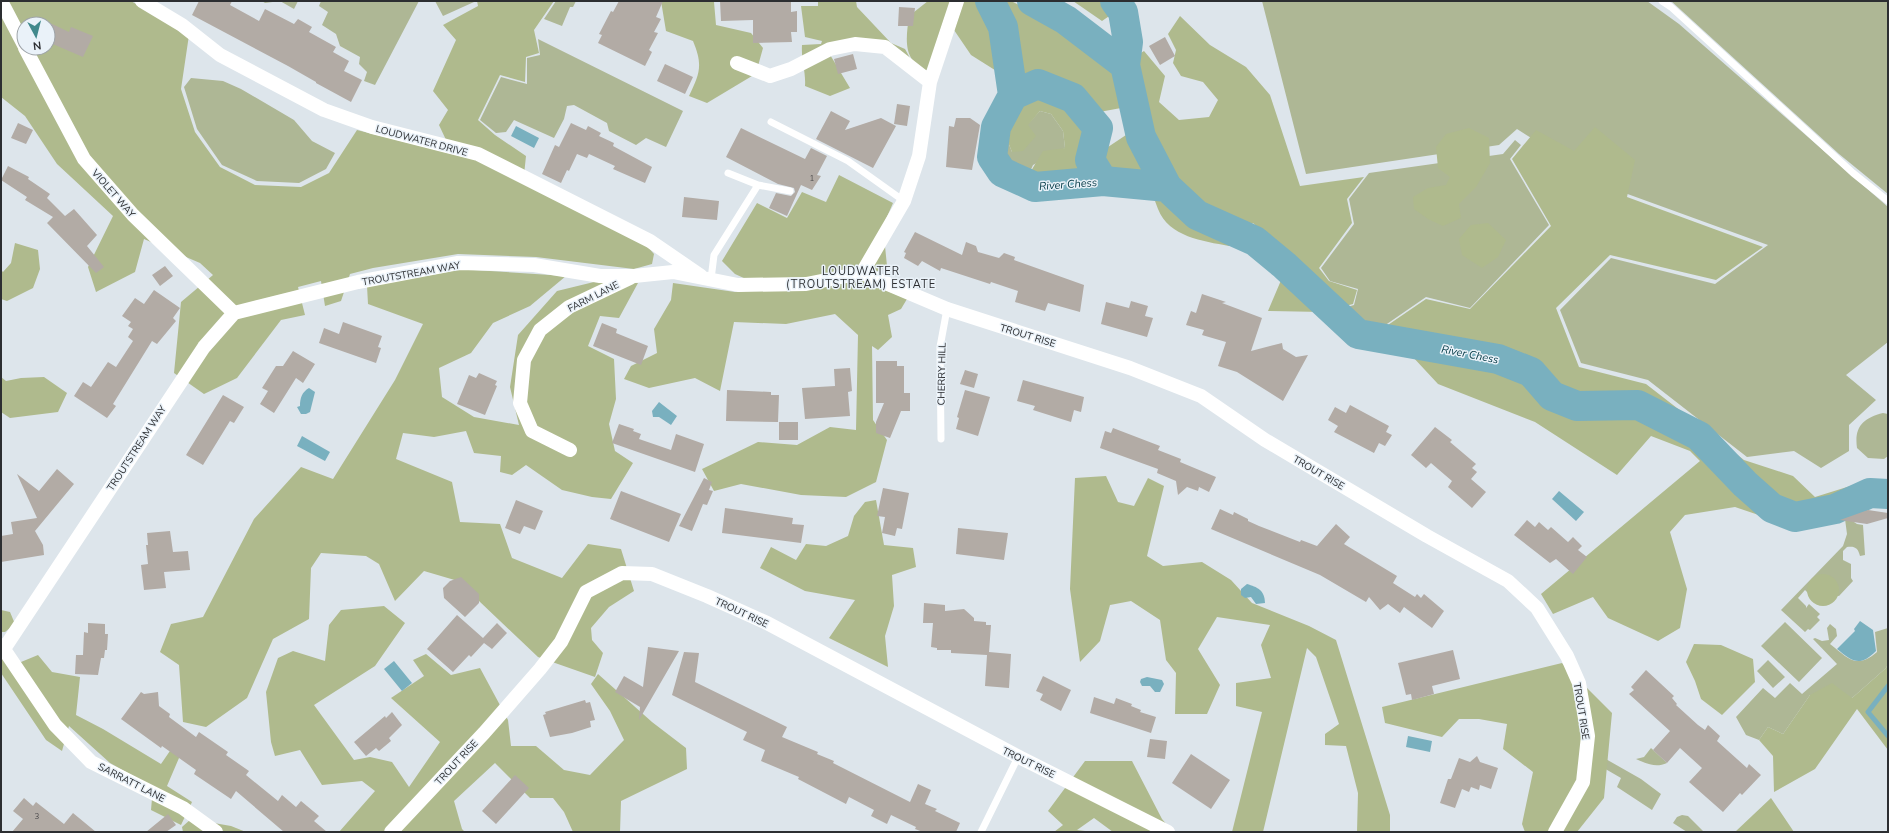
<svg xmlns="http://www.w3.org/2000/svg" width="1889" height="833" font-family="'Nunito Sans',sans-serif">
<rect width="100%" height="100%" fill="#dde5eb"/>
<path fill="#aeb795" d="M262 1H298L294 9 280 1 265 3Z
M321 1H419L375 85 364 81 367 72 359 64 360 57 340 46 336 34 322 25 328 12 319 6Z
M435 1H474V2L443 16Z
M556 1H576L573 7H570L562 26 544 19Z
M1262 1H1647L1679 24 1888 207V342L1846 375 1876 400 1849 425V451L1821 468 1794 451 1747 457 1648 380 1581 363 1560 310 1611 258 1715 284 1768 245 1611 188 1517 129 1499 145 1306 174Z
M1671 1H1888V194L1839 154Z
M538 39 683 111 666 147 646 138 636 145 609 131 607 123 574 105 567 106 564 119 554 138 514 120 506 132 496 133 480 120 501 77 527 84V58L540 55Z
M191 78 223 81 241 89 294 120 312 141 335 153 326 169 299 183 257 181 222 165 197 129 184 87Z
M1040 111 1051 114 1063 131 1065 148 1033 165 1028 176 1008 167 999 157 1002 127 1012 152 1027 125Z
M1515 140 1521 145 1510 159 1549 225 1470 308 1426 297 1384 326 1382 336 1370 334 1344 308 1354 305 1358 289 1330 281 1321 268 1354 224 1349 199 1369 173 1503 154Z
M1883 413 1888 414V456L1884 459 1868 458 1857 448C1854 427 1863 418 1883 413Z
M1848 518 1857 524 1863 525 1865 555 1860 556C1858 548 1855 546 1847 547L1843 551V560L1851 564V578L1853 581 1839 596 1832 595 1813 598 1805 590 1798 598 1806 606V619V608L1809 604 1820 614 1817 617 1820 620 1810 630 1808 629 1805 632 1781 610 1843 546 1847 534 1845 519Z
M1785 622 1822 658 1799 682 1761 646Z
M1830 624 1836 629 1837 636 1830 644C1848 658 1856 670 1877 652L1875 632 1888 628V664L1886 668 1852 698 1810 695 1783 734 1768 727 1759 740 1746 735 1736 717 1763 688 1775 698 1790 683 1802 694 1837 664 1813 639 1815 638 1822 641 1829 640 1827 628Z
M1768 660 1785 677 1773 688 1757 671Z
M1651 748 1667 763C1656 768 1647 764 1636 759L1644 757Z
M1604 758 1641 779 1661 794 1652 810 1617 787 1621 778 1602 767Z
M1682 815 1688 816 1704 832H1687L1673 823 1677 817Z"/>
<path fill="#afba8d" fill-rule="evenodd" d="M1 1H131L189 35 181 89 195 132 220 167 255 185 301 187 329 173 357 130 476 160 647 246 654 254 652 264 634 269 536 257 458 254 373 268 350 274 341 301 325 306 321 281 298 287 305 315 281 320 237 378 204 394 174 373 181 302 213 275 200 263 144 239 135 272 96 292 88 267 113 216 57 164 25 116 1 97ZM24 24H48V48H24Z
M477 1H554L534 30 539 53 526 57 525 82 500 75 478 120 495 135 526 156 524 175 447 142 439 125 448 110 433 91 456 40 443 25 478 6Z
M661 1H716L714 2 716 25 751 33 763 48 758 66 752 76 707 103 689 96C700 73 703 65 693 41L666 31Z
M818 1H856L857 7 891 43 905 49 915 67 885 44 829 53 850 88 830 96 805 86C806 71 801 61 802 45L821 44 822 41 805 37 801 6H818Z
M928 1H963L928 71C902 61 906 39 909 16Z
M964 1H1011L1015 3 1053 23 1115 69 1144 51 1165 76 1159 102 1179 120 1209 117 1218 100 1203 82 1181 76 1173 63 1176 50 1168 34 1180 16 1210 45 1246 67 1270 95 1300 186 1364 177 1347 199 1352 223 1319 268 1329 281 1357 290 1353 304 1323 312 1268 311 1282 278 1254 259 1269 238 1253 223 1229 246C1203 241 1169 237 1158 209 1154 200 1152 189 1150 179L1108 176 1105 149 1126 135 1121 108 1094 113 1074 87 1037 76 1017 84 971 55 954 30Z
M1073 1H1131L1102 21Z
M1041 90C1062 99 1090 110 1088 137 1087 155 1080 157 1087 176L1059 181 1028 176 1043 151 1065 148 1063 131 1051 114 1040 111 1028 125 1036 136 1023 151 1012 152 1002 127 1017 101Z
M1595 127 1635 160 1627 197 1763 247 1716 280 1610 255 1556 308 1579 367 1646 384 1744 460 1793 476 1815 497 1863 482 1839 513 1782 523 1735 507 1685 515 1670 532 1687 589 1680 628 1658 641 1608 618 1593 597 1553 614 1541 594 1700 461 1690 451 1651 436 1617 475 1535 422 1438 384 1385 327 1426 299 1470 309 1551 226 1512 159 1536 130 1574 151Z
M1469 128 1489 138 1490 163 1476 187 1459 204 1461 218 1443 226 1428 219 1414 209 1413 197 1428 188 1446 185 1450 177 1438 168 1436 147 1446 134Z
M839 175 893 203 883 226 887 266 861 280 907 299 901 309 888 315 892 337 878 350 872 346 873 420 887 440 876 482 846 497 801 495 741 484 714 491 702 469 758 442 797 445 830 427 856 430 858 335 835 314 786 324 734 322 720 391 695 378 649 388 624 379 631 366 657 353 654 329 671 300 673 283 735 292 768 289 735 274 722 261 757 203 787 218 802 192 826 202Z
M1488 223 1506 240 1498 257 1482 268 1462 255 1459 239 1471 225Z
M15 243 38 250 40 269 33 288 7 301 1 299V270L3 272 11 263Z
M458 269 566 276 530 306 493 323 471 353 439 368 442 397 474 417 519 425 510 387 518 335 557 291 598 281 638 283 619 318 600 316 588 346 614 359 616 399 609 424 615 451 633 463 611 499 592 497 562 490 526 465 512 475 500 472 501 456 474 453 466 431 434 437 403 433 396 459 452 482 460 522 500 524 512 558 562 578 588 544 621 549 634 591 609 607 591 628 592 640 603 653 595 677 538 657 458 581 424 571 395 601 379 564 366 556 321 553 311 568 309 619 273 639 247 698 206 727 183 722 179 665 160 652 171 624 203 617 254 519 301 467 333 479 395 380 423 324 368 304 367 286Z
M1 377 6 381 21 378 44 377 67 393 58 412 10 418 1 412Z
M1106 476 1118 502 1134 506 1148 478 1164 486 1147 556 1163 566 1202 562 1231 580 1252 603 1309 626 1336 640 1390 815V832H1357L1358 793 1346 746 1325 745V734L1339 724 1316 657 1307 648 1263 832H1232L1262 712 1236 706V683L1271 678 1261 645 1270 625 1217 617 1198 649 1220 685 1207 714H1175L1176 673 1166 660 1160 620 1131 601 1110 605 1100 641 1080 662 1070 589 1075 478Z
M876 500 884 545 913 548 916 567 892 575 894 606 885 636 888 667 829 638 855 600 805 591 760 568 771 547 796 560 806 544 826 546 848 536 854 516 865 502Z
M1807 590a16 16 0 1 1 32 0a16 16 0 1 1-32 0Z
M384 606 405 623 375 666 314 705 354 760 370 757 392 762 409 787 440 742 391 698 424 676 413 660 426 654 451 675 480 668 508 720 511 746H536L564 770 590 775 624 740 610 711 591 684 598 674 652 722 686 748 687 769 621 801 620 832H573L564 812 553 798H530L495 763 454 801 462 829 465 832H339L375 791 362 781 322 785 300 750 275 756 271 742 266 692 278 658 293 651 325 661 329 625 341 610Z
M1 610 10 612 15 624 5 632H1Z
M1694 644 1721 645 1753 659 1755 682 1722 715 1701 699 1695 681 1686 662Z
M1 652 21 662 38 655 52 672 80 677 76 715 103 729 161 764 174 745 182 751 167 786 192 802 181 825 151 810 153 787 110 763 69 726 62 751 46 740 1 673Z
M1562 663 1612 713 1604 798 1577 832H1525L1522 824 1533 772 1503 749 1507 724 1479 719H1459L1442 737 1385 723 1382 707Z
M1888 664V750L1857 709 1815 769 1774 792 1773 756 1759 740 1768 727 1783 734 1810 695 1832 683 1852 698 1886 668Z
M1085 761H1132L1162 819 1173 832H1113L1094 818 1077 830 1093 832H1054L1063 825 1048 811Z
M1771 798 1794 832H1735Z
M191 819 231 826 246 832H183L182 827Z"/>
<path fill="#79b0bf" d="M516 126 539 138 534 148 511 136Z
M309 388 315 392 310 412 306 414H301L297 407 300 406C300 398 302 392 309 388Z
M659 402 677 416 671 425 659 417H653L652 411Z
M302 436 330 452 325 461 297 446Z
M1559 491 1584 512 1576 521 1552 499Z
M1247 584C1257 587 1265 590 1265 603L1256 604 1251 597 1245 598 1241 595V589Z
M1860 621 1873 630 1876 651C1860 667 1853 662 1837 649L1855 631 1854 629Z
M394 661 412 683 402 691 384 669Z
M1147 677 1162 680 1164 684 1160 692H1155L1150 686H1142L1140 682 1141 679Z
M1408 736 1432 741 1430 752 1406 747Z"/>
<g fill="none" stroke-linecap="round" stroke-linejoin="round">
<path stroke="#79b0bf" stroke-width="5" d="M1888 686 1868 712 1888 736"/>
<path stroke="#79b0bf" stroke-width="30" d="M990 1 1003 27 1013 95 996 127 992 157 1002 172 1035 187 1103 181 1167 187
M1032 1 1066 20 1125 65
M1115 1 1123 12 1128 42 1125 65 1141 137 1167 187 1197 215 1255 241 1284 265 1358 334 1498 359 1531 372 1552 396 1577 406 1638 405 1699 436 1745 484 1772 508 1795 517 1835 509 1870 493 1888 494
M1013 95 1038 84 1073 98 1098 128 1090 160 1103 181"/>
</g>
<path fill="#b2aba5" d="M199 1H232L230 5 259 21 265 9 294 24 298 19 312 27 309 32 336 47 333 52 349 61 344 71 362 80 351 102 316 83V82L288 66 192 15Z
M619 1H663L656 17 661 19 654 32 658 33 649 50 652 52 645 66 598 43 602 35 599 34 611 11 613 12Z
M720 1H791V12L797 11V32H791L792 42 753 43V20L721 21Z
M899 7 915 8 913 26H898Z
M48 22 69 32 71 27 93 36 83 57 48 42Z
M1165 37 1175 56 1160 65 1149 46Z
M853 54 857 69 838 74 834 59Z
M665 64 693 77 685 94 657 81Z
M897 104 910 106 907 126 894 124Z
M831 111 850 121 845 130 881 118 896 126 873 168 816 139Z
M956 118H970L980 125 972 170 946 167 949 126 954 127Z
M18 123 33 130 26 144 11 138Z
M571 123 586 130 588 126 601 133 599 136 614 143 613 146 652 167 645 183 613 169 615 166 589 154 587 158 577 154 569 171 567 170 561 183 542 174 555 145 559 147Z
M741 128 805 159 811 148 827 156 817 175 821 176 812 190 801 185 787 216 769 208 776 193 791 196 795 192 794 188 778 184 726 157Z
M8 166 29 177 28 179 50 194 47 198 65 216 74 209 97 235 87 246 104 267 96 273 47 223 53 217 25 200 27 197 1 180Z
M684 197 719 201 717 220 682 217Z
M915 232 962 255 966 242 976 246 978 252 999 258 1004 253 1015 257 1014 260 1084 285 1080 312 1048 303 1045 311 1015 302 1018 291 991 282 990 284 941 268 940 271 922 261 918 266 904 258 906 253 904 252Z
M165 266 173 276 160 286 152 275Z
M154 290 180 308 173 318 176 321 157 344 152 341 113 404 116 406 107 418 74 396 83 382 91 387 108 362 116 367 133 341 128 337 133 329 128 326 131 322 122 316 135 298 144 304Z
M1202 294 1226 302 1222 303 1262 318 1251 351 1282 343 1283 349 1296 357 1308 355 1283 401 1237 372 1218 366 1226 342 1202 335 1204 330 1186 325 1191 311 1196 313Z
M1131 301 1148 306 1145 316 1153 318 1147 337 1101 324 1106 302 1129 308Z
M343 322 382 336 378 347 381 348 376 363 319 343 324 328 339 334Z
M602 323 617 329 616 333 648 346 641 365 593 346Z
M293 351 315 364 303 383 296 378 274 413 260 404 268 391 262 388 276 366H283Z
M876 361H897V366H904V393H910V411H901L890 438 876 433V422L884 403H876Z
M850 368 852 391 848 392 850 416 805 419 802 388 835 386 834 369Z
M965 370 978 374 974 388 960 384Z
M479 373 497 381 495 385 497 386 485 415 457 404 469 375 476 378Z
M1023 380 1084 397 1081 412 1074 410 1071 422 1033 410 1035 406 1017 401Z
M727 390 771 392V395H779L778 422 726 421Z
M965 390 990 397 978 436 956 429 959 418 957 417Z
M223 395 244 407 234 423 230 421 203 465 186 455Z
M1350 405 1389 426 1386 432 1392 435 1385 446 1379 443 1374 453 1334 432 1338 426 1328 420 1335 407 1346 413Z
M779 422H798V440H779Z
M619 424 634 429 633 431 641 434 639 439 671 450 676 434 704 444 695 472 612 443Z
M1435 427 1452 440 1450 442 1476 464 1472 468 1477 472 1471 479 1486 492 1472 508 1448 487 1452 481 1431 463 1426 468 1411 455Z
M1113 428 1160 446 1158 450 1181 459 1180 462 1216 477 1209 492 1199 487 1198 491 1187 487 1178 495 1176 481 1157 473 1158 469 1100 448 1105 431 1111 433Z
M57 469 74 484 35 531 43 545 44 555 1 562V536L13 534 11 522 37 518 17 474 39 491Z
M704 478 712 482 709 490 713 491 707 505 703 504 692 531 679 526Z
M883 488 909 493 902 529 897 528 895 536 882 533 885 517 877 516Z
M621 491 681 514 669 542 610 519Z
M516 500 543 511 535 530 524 526 520 534 505 528Z
M725 508 793 518 792 524 804 525 801 543 722 533Z
M1220 509 1233 515 1234 512 1248 519V521L1259 526 1300 542 1301 540 1317 546 1336 524 1350 537 1344 544 1397 576 1393 583 1415 597 1417 594 1421 598 1424 594 1444 611 1432 628 1404 607 1400 613 1388 604 1380 610 1369 597 1366 602 1320 575 1211 529Z
M1868 510 1888 513V518L1867 524 1840 520Z
M1527 520 1535 527 1539 522 1548 530 1551 527 1568 542 1573 537 1582 546 1578 550 1587 557 1573 574 1556 559 1550 563 1514 535Z
M958 528 1008 533 1004 560 956 554Z
M170 531 173 552 188 551 190 570 164 572 166 588 144 590 141 565 148 564 146 545H148L147 533Z
M461 577 479 594V603L465 617 444 598 443 588 450 581Z
M924 603 945 605V611L964 609 974 618V621L986 622V625H991L989 652 1011 654 1009 688 985 686 987 655 951 653V650H937V648L931 647 933 623H923Z
M457 615 483 638 497 623 507 633 492 649 484 643 471 657 469 655 453 672 427 649Z
M88 623 105 624V634H108L107 650H105L104 658H101L98 675 75 674 76 655H83L84 632 88 633Z
M648 647 679 651 639 720 640 707 615 692 624 676 643 687Z
M1453 650 1460 679 1432 686 1434 694 1412 700 1411 694 1406 695 1398 663Z
M684 652 699 653 695 682 787 727 782 737 818 752 817 754 834 761 833 763 910 802 918 784 931 790 925 804 937 809 935 811 960 823 956 832H923L915 829 916 827 891 815 887 824 871 816 874 810 849 797 846 804 798 779 799 777 761 761 765 750 743 740 747 732 672 695Z
M1646 670 1674 696 1672 698 1677 704 1676 705 1698 725 1705 730 1708 725 1720 736 1717 741 1747 768 1749 764 1761 775 1742 795 1740 793 1723 812 1689 782 1702 768 1680 748 1667 763 1653 750 1670 731 1629 694 1634 690 1631 687Z
M1043 676 1071 690 1061 711 1040 700 1043 694 1036 691Z
M141 692 144 694 158 692 159 706 170 714 169 717 196 737 199 732 228 752 226 755 249 771 246 775 278 801 282 795 296 807 301 801 319 816 314 821 327 832H284L236 791 231 799 194 774 196 770 162 746 161 748 121 719Z
M1094 697 1114 704 1116 698 1132 704 1131 706 1141 710 1140 712 1156 717 1151 733 1090 713Z
M585 700 586 703 590 702 595 720 590 721 591 727 572 733 550 737 543 715 546 714 545 712Z
M392 712 402 725 389 738 391 741 379 751 376 748 366 756 354 742 385 716 386 718Z
M1150 739 1167 741 1165 759 1147 757Z
M1191 754 1230 780 1211 809 1172 783Z
M1477 756 1480 762 1498 768 1491 789 1480 785 1479 790 1471 787 1469 792 1462 789 1455 808 1440 803 1448 779H1451L1459 758 1470 762Z
M515 775 529 788 496 824 482 811Z
M24 798 33 806 36 802 64 824 73 813 96 832H12L23 819 13 811Z
M168 814 176 825 166 832H146Z"/>
<g fill="none" stroke-linecap="round" stroke-linejoin="round">
<path stroke="#fff" stroke-width="7" d="M1662 1 1671 7 1853 173 1888 201
M771 122 848 161 904 201
M728 173 758 185 790 191
M711 279 714 255 758 185
M941 439 940 347 947 309
M981 832 1018 757"/>
<path stroke="#fff" stroke-width="14" d="M1 1 24 45
M142 1 182 25 220 55 324 110 372 127 478 154 650 241 701 276
M25 48 84 159 133 215 234 313
M737 63 770 76 791 69 830 49 855 44 885 47 930 82
M862 273 947 309 1130 368 1201 396 1265 440 1427 536 1508 581 1537 608 1567 656 1579 683 1588 736 1583 782 1555 832
M570 450 532 431 520 403 524 360 540 330 569 307 630 278
M1 645 55 725 91 762 183 808 216 832
M4 649 204 347 234 313 358 282 458 263 534 265 600 276H634L673 272 738 285 806 284 862 273 904 201 919 156 930 82 957 1
M391 832 484 733 540 669 561 642 586 592 622 573 652 574 707 596 767 623 1021 758 1168 832"/>
</g>
<g text-anchor="middle" stroke-width="3" stroke-linejoin="round" paint-order="stroke">
<g font-size="8" fill="#4e4d4e">
<text x="812" y="181">1</text>
<text x="37" y="819">3</text>
</g>
<g font-size="10" fill="#2c2e31" stroke="#eaf2f9">
<text transform="translate(422 140) rotate(15)" y="4">LOUDWATER DRIVE</text>
<text transform="translate(114 193) rotate(49)" y="4">VIOLET WAY</text>
<text transform="translate(411 273) rotate(-10)" y="4">TROUTSTREAM WAY</text>
<text transform="translate(593 296) rotate(-27)" y="4">FARM LANE</text>
<text transform="translate(1028 335) rotate(17)" y="4">TROUT RISE</text>
<text transform="translate(941 374) rotate(-89)" y="4">CHERRY HILL</text>
<text transform="translate(136 448) rotate(-57)" y="4">TROUTSTREAM WAY</text>
<text transform="translate(1319 472) rotate(30)" y="4">TROUT RISE</text>
<text transform="translate(742 612) rotate(25)" y="4">TROUT RISE</text>
<text transform="translate(1582 711) rotate(81)" y="4">TROUT RISE</text>
<text transform="translate(456 762) rotate(-47)" y="4">TROUT RISE</text>
<text transform="translate(1029 762) rotate(26)" y="4">TROUT RISE</text>
<text transform="translate(132 782) rotate(27)" y="4">SARRATT LANE</text>
</g>
<g font-size="11" font-style="italic" fill="#033945" stroke="#eaf2f9">
<text transform="translate(1068 184) rotate(-4)" y="4">River Chess</text>
<text transform="translate(1470 354) rotate(11)" y="4">River Chess</text>
</g>
<g font-size="11" letter-spacing="1" fill="#2c2e31" stroke="#eaf2f9">
<text x="861" y="275">LOUDWATER<tspan x="861" dy="13">(TROUTSTREAM) ESTATE</tspan></text>
</g>
</g>
<rect width="1889" height="833" fill="none" stroke="#2c2e31" stroke-width="4"/>
<g transform="translate(36 36) rotate(173)"><circle r="19" fill="#eaf2f9" stroke="#9ea4a9"/>
<path d="M0-3L7 15L0 10L-7 15Z" fill="#41898c"/>
<text y="-6" font-size="11" font-weight="bold" text-anchor="middle" fill="#2c2e31">N</text>
</g>
</svg>
